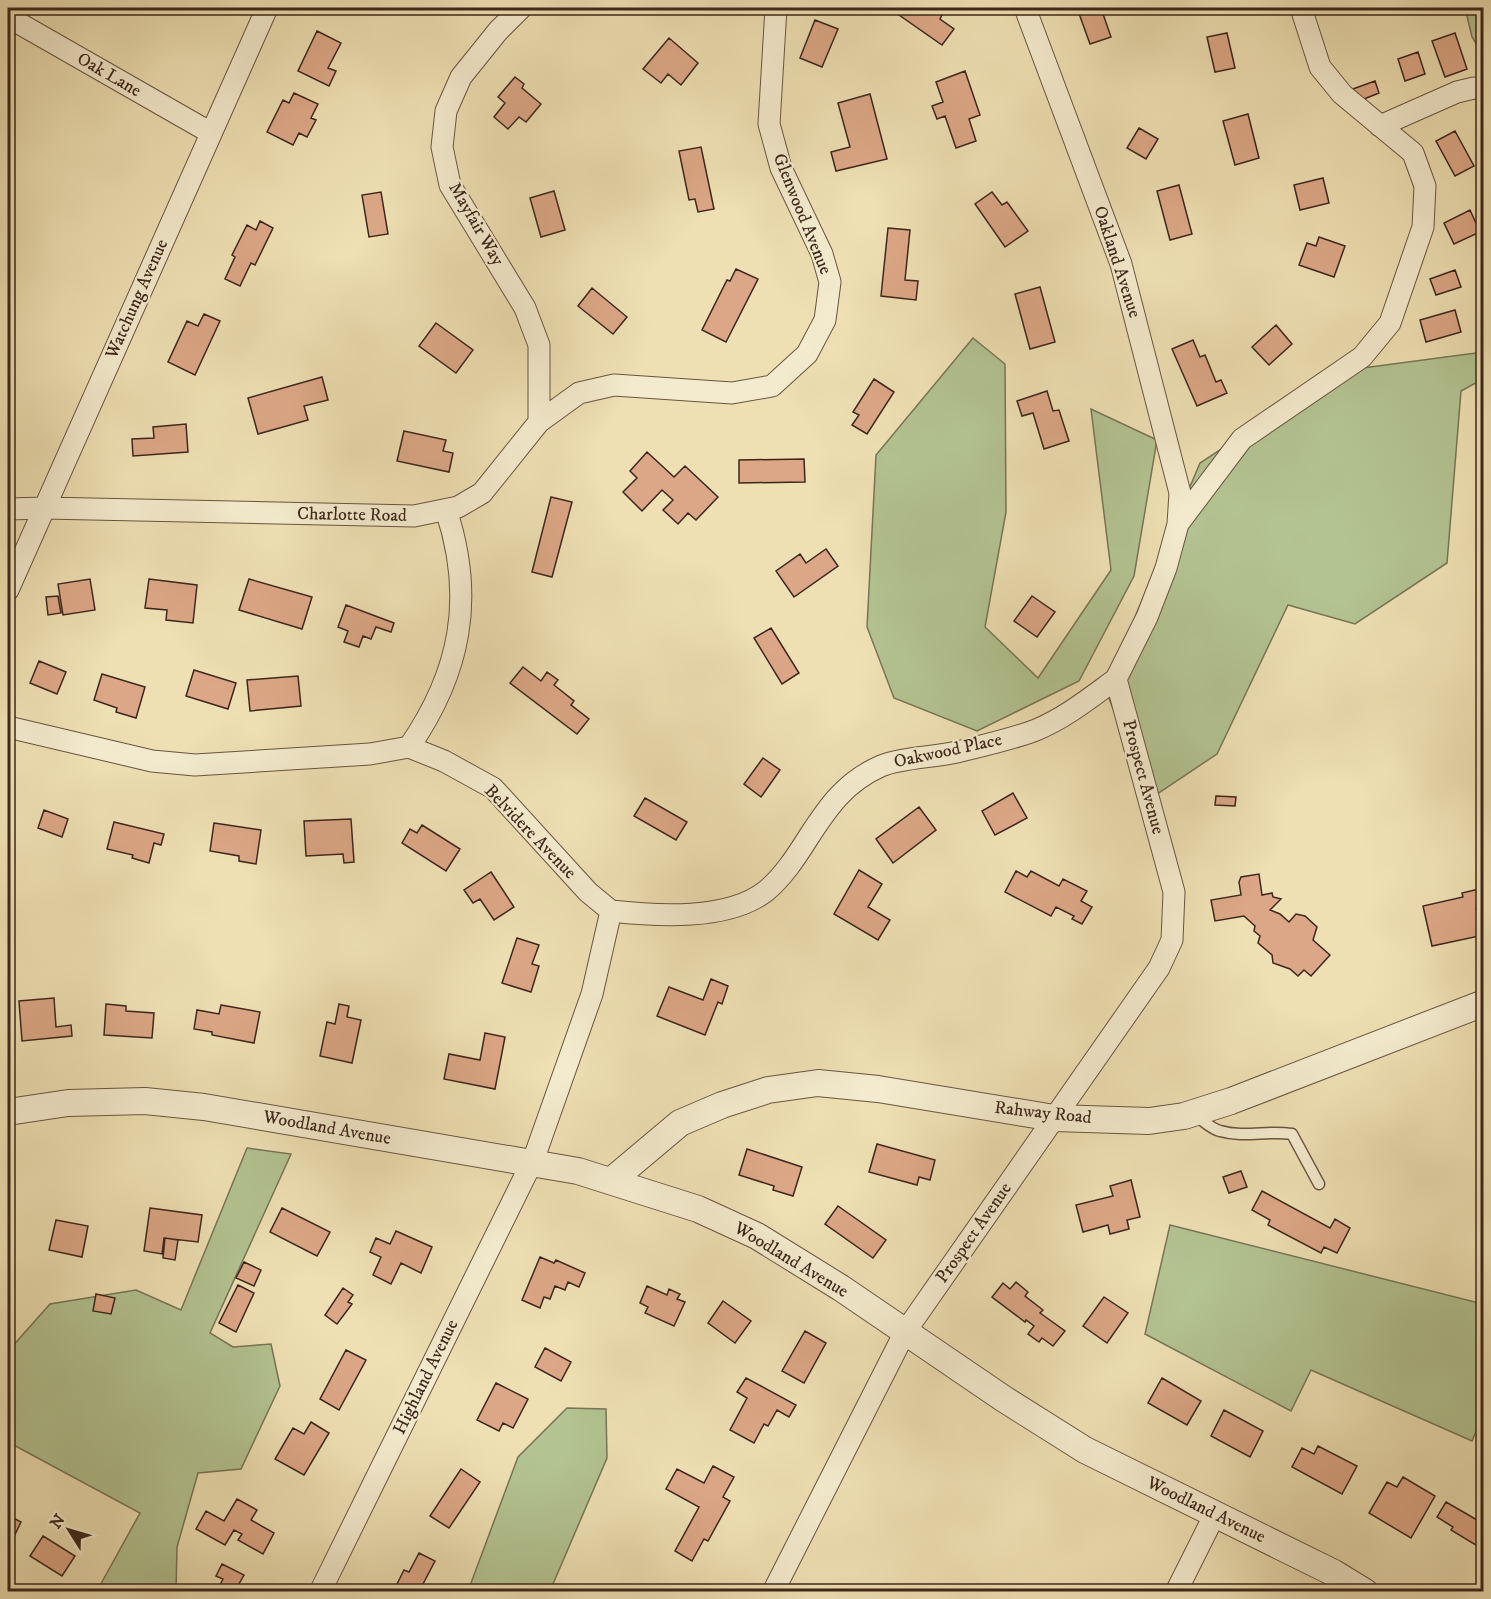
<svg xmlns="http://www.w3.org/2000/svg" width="1491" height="1599" font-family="'IM FELL DW Pica',serif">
  <rect width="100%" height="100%" fill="#eee0b3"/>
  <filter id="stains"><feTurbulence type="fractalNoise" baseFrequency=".00333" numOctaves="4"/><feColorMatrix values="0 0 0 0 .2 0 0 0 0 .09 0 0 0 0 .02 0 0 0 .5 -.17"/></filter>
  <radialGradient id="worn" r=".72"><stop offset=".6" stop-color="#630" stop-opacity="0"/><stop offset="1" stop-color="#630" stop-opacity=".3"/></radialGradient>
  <path fill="#b3c391" stroke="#787556" stroke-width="1.5" d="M 1465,8 L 1483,8 L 1483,55 L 1472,37 Z
    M 973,338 L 1005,364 L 1006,512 L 985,627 L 1038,678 L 1111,570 L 1091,409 L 1157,440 L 1134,576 L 1079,681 L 977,731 L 894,698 L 867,627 L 876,455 Z
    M 1483,352 L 1483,379 L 1461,391 L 1447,563 L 1355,624 L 1288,605 L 1217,754 L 1148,800 L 1105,688 L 1200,463 L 1340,371 Z
    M 247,1148 L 291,1154 L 210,1333 L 233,1347 L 271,1344 L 280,1386 L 241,1469 L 198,1473 L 177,1547 L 176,1591 L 97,1591 L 140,1513 L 8,1442 L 8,1348 L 10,1349 L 50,1304 L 136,1290 L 181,1310 Z
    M 1170,1225 L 1483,1304 L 1483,1415 L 1472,1441 L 1311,1370 L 1291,1411 L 1145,1334 Z
    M 567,1408 L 606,1409 L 607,1458 L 550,1591 L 468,1591 L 518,1457 Z"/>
  <path fill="#dca786" stroke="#3d271b" stroke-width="1.5" d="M 889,8 L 932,8 L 942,15 L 940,19 L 954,29 L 942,45 Z
    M 1077,8 L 1101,8 L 1111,37 L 1090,44 Z
    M 815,20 L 838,29 L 822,67 L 800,58 Z
    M 317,31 L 341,43 L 328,68 L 336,71 L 329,86 L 298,71 Z
    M 1227,33 L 1235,68 L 1215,72 L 1207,37 Z
    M 1455,33 L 1467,69 L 1445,77 L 1432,41 Z
    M 669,38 L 698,63 L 681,85 L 668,74 L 661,83 L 643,69 Z
    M 1418,52 L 1425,74 L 1405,81 L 1398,59 Z
    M 965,71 L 980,115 L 969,119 L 976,141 L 956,148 L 945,116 L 937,119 L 932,106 L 943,102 L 936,82 Z
    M 515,77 L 524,84 L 522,88 L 541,104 L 526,122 L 519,117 L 508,129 L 494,117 L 505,103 L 498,97 Z
    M 1375,81 L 1379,93 L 1354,103 L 1350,90 Z
    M 294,93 L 318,104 L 311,118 L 316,120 L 307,137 L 299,133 L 293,145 L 267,132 L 283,100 L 289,103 Z
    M 870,94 L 887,159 L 836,171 L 831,152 L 850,147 L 838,103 Z
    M 1248,114 L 1259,158 L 1235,165 L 1223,121 Z
    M 1139,128 L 1158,139 L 1146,159 L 1127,148 Z
    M 1455,131 L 1474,166 L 1455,176 L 1436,141 Z
    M 701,147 L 714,209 L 698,212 L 695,199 L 689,200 L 679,151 Z
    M 1323,178 L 1329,203 L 1300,210 L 1294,185 Z
    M 1179,185 L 1192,234 L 1170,240 L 1157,191 Z
    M 554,191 L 565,230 L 541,237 L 530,198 Z
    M 381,192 L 388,234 L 369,237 L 362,195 Z
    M 992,192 L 1002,205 L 1007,202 L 1028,231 L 1005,247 L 975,204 Z
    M 1470,210 L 1480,232 L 1454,244 L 1444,223 Z
    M 260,221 L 273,228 L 255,265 L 251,263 L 240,286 L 225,279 L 235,257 L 232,255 L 247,225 L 256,230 Z
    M 888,228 L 910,230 L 905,280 L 918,281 L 916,300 L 881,296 Z
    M 1319,237 L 1345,246 L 1334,277 L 1299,265 L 1307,243 L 1316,246 Z
    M 736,269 L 758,279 L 726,342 L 702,330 L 727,280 L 730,281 Z
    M 1455,270 L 1461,287 L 1436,295 L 1430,279 Z
    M 1040,287 L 1055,342 L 1030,349 L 1015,294 Z
    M 592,288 L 627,317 L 613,334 L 578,306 Z
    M 1455,310 L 1461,332 L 1426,342 L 1420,320 Z
    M 204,314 L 220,321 L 195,375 L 168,362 L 187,321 L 198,326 Z
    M 436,323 L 473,350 L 456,373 L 419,346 Z
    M 1276,325 L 1292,344 L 1269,365 L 1252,347 Z
    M 1193,340 L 1200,357 L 1205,355 L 1216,382 L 1221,380 L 1227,393 L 1197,406 L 1172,349 Z
    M 322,377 L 328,400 L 304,406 L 308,420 L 258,434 L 248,398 Z
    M 874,379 L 894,392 L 867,434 L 852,425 L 859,415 L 853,412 Z
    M 1047,391 L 1053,411 L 1059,410 L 1069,441 L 1044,449 L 1033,413 L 1022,416 L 1017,401 Z
    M 186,424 L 188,452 L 133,456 L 132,439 L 154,438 L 153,427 Z
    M 404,431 L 446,440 L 443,451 L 453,453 L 449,472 L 397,461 Z
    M 647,452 L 674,477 L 685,466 L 718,497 L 696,520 L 688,513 L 678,524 L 663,510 L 673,500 L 662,490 L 642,511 L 623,492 L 637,478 L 630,471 Z
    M 804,459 L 805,482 L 739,483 L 739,460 Z
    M 551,497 L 572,502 L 552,577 L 532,572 Z
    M 826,549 L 838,566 L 794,597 L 776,571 L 800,554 L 806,563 Z
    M 90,579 L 95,610 L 63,615 L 58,584 Z
    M 149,579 L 197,585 L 193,623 L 166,620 L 167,610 L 145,608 Z
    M 249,579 L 312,597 L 302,629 L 239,610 Z
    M 58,596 L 61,613 L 48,615 L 46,597 Z
    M 1032,596 L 1055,612 L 1037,637 L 1014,621 Z
    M 346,605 L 394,623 L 391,632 L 376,627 L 371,639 L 363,636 L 359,647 L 344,642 L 348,631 L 338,627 Z
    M 771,628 L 799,673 L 782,684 L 754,638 Z
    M 39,661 L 66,672 L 57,694 L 30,683 Z
    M 523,667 L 541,681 L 547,672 L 558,680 L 554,685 L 574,701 L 571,705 L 589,719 L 577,734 L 510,683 Z
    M 194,670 L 236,683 L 228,709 L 186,696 Z
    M 102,674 L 145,687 L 136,718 L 116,712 L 117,708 L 94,700 Z
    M 298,676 L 301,706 L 250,711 L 247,680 Z
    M 763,758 L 780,770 L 761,797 L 744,784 Z
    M 1013,793 L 1027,818 L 995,835 L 982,811 Z
    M 1216,796 L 1236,797 L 1235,806 L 1215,805 Z
    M 645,798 L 687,822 L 676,840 L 634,816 Z
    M 919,807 L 936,830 L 893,863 L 876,839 Z
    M 44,810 L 68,819 L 62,837 L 38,828 Z
    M 351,819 L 354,862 L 344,863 L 343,854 L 306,856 L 304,821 Z
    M 114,822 L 164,834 L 161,845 L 154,843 L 149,863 L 132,858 L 133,855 L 107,849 Z
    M 214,823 L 261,830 L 256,864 L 239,861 L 239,856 L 210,851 Z
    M 422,825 L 460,849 L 446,871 L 402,843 L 410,829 L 417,833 Z
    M 859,870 L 882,884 L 868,907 L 890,920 L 878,940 L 834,914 Z
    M 1016,871 L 1027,877 L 1031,871 L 1059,886 L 1063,879 L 1087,891 L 1081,901 L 1092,907 L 1082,924 L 1072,919 L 1074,916 L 1056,907 L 1051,916 L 1005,892 Z
    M 491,872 L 514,907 L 494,920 L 480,899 L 473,903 L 464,890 Z
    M 1259,874 L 1262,895 L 1272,893 L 1273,897 L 1281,899 L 1270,910 L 1280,914 L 1289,922 L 1296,914 L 1305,916 L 1317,927 L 1313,940 L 1330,955 L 1311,976 L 1304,970 L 1298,976 L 1290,969 L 1273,963 L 1272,955 L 1258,943 L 1260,936 L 1254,931 L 1255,926 L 1244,916 L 1215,921 L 1211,900 L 1241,895 L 1239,882 L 1241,877 Z
    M 1479,889 L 1482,906 L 1476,908 L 1480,924 L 1484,924 L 1484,935 L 1432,946 L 1423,906 L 1463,897 L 1462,893 Z
    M 517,938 L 539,945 L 532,964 L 539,966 L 531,992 L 502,983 Z
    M 711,979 L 728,986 L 722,1004 L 718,1002 L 705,1035 L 657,1016 L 669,987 L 703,1000 Z
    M 54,998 L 56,1027 L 71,1025 L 72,1036 L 22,1041 L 19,1001 Z
    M 106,1004 L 126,1006 L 126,1011 L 154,1013 L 152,1038 L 104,1035 Z
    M 339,1004 L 349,1006 L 347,1017 L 361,1020 L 352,1063 L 320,1056 L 327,1022 L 335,1024 Z
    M 221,1005 L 260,1012 L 254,1043 L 212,1035 L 212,1032 L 194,1029 L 197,1010 L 219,1014 Z
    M 485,1033 L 505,1037 L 495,1089 L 444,1079 L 449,1054 L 480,1060 Z
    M 877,1144 L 935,1160 L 930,1180 L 919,1177 L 917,1185 L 869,1172 Z
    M 747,1149 L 802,1167 L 793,1196 L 773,1190 L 774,1186 L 739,1175 Z
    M 1241,1171 L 1247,1187 L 1229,1193 L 1223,1177 Z
    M 1131,1180 L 1140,1217 L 1127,1220 L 1129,1229 L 1110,1234 L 1108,1225 L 1083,1232 L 1076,1205 L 1113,1196 L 1110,1186 Z
    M 1262,1191 L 1330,1228 L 1335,1219 L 1350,1228 L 1337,1253 L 1324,1247 L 1321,1253 L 1268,1225 L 1270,1220 L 1252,1210 Z
    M 838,1206 L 886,1240 L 873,1258 L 825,1224 Z
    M 150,1208 L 202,1215 L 198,1242 L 164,1238 L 162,1254 L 144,1251 Z
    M 282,1208 L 330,1232 L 317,1256 L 270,1232 Z
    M 56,1220 L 88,1226 L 82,1257 L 49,1250 Z
    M 396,1231 L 432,1247 L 421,1273 L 401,1263 L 391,1284 L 373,1275 L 381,1257 L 370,1252 L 376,1238 L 390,1244 Z
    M 165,1238 L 178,1240 L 175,1260 L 163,1258 Z
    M 540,1257 L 554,1263 L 556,1260 L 585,1273 L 579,1287 L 568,1282 L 565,1290 L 555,1286 L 550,1299 L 544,1297 L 540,1308 L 522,1300 Z
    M 244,1262 L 261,1270 L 254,1286 L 236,1278 Z
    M 1016,1282 L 1028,1292 L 1025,1296 L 1043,1310 L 1040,1313 L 1065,1331 L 1053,1346 L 1042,1338 L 1039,1342 L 1028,1334 L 1034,1326 L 1026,1320 L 1025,1322 L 992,1297 L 1003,1283 L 1010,1289 Z
    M 238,1285 L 254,1293 L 236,1332 L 219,1323 Z
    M 647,1286 L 667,1295 L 669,1289 L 680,1294 L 677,1299 L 685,1302 L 674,1326 L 645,1313 L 648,1307 L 640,1303 Z
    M 343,1288 L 353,1295 L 348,1302 L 352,1304 L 337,1324 L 325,1315 Z
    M 96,1294 L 115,1298 L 111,1314 L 93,1311 Z
    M 1104,1297 L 1128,1313 L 1107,1343 L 1083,1326 Z
    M 723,1301 L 751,1321 L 735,1343 L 708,1323 Z
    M 805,1331 L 826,1343 L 804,1383 L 782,1371 Z
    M 545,1348 L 571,1362 L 561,1381 L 535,1367 Z
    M 346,1350 L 366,1360 L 339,1410 L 320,1399 Z
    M 746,1378 L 796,1405 L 789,1417 L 777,1410 L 768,1426 L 764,1424 L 754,1443 L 730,1430 L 747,1398 L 737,1392 Z
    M 1162,1378 L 1201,1401 L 1187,1425 L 1148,1403 Z
    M 496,1383 L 528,1399 L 513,1428 L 503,1423 L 499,1431 L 477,1420 Z
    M 1224,1410 L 1263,1431 L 1250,1457 L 1211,1436 Z
    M 311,1422 L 329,1433 L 304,1475 L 275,1459 L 293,1428 L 304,1434 Z
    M 1318,1446 L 1357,1466 L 1342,1494 L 1292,1467 L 1302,1448 L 1314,1454 Z
    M 713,1466 L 734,1477 L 723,1497 L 730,1501 L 708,1541 L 704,1539 L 692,1561 L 675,1551 L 699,1507 L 666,1489 L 677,1469 L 704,1483 Z
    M 461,1469 L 480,1482 L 449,1528 L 430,1516 Z
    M 1403,1477 L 1435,1496 L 1411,1538 L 1369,1513 L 1387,1482 L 1397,1487 Z
    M 237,1499 L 257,1510 L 251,1520 L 274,1533 L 263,1554 L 238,1540 L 242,1534 L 234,1530 L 225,1545 L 196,1529 L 206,1511 L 224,1521 Z
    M 1446,1502 L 1484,1524 L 1484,1550 L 1451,1530 L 1453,1527 L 1437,1517 Z
    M 8,1515 L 21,1522 L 9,1547 L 8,1546 Z
    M 43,1536 L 75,1556 L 62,1576 L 30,1556 Z
    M 419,1553 L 435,1561 L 422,1586 L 426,1588 L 424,1592 L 393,1592 L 404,1570 L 409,1572 Z
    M 222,1564 L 244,1575 L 239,1584 L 252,1592 L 217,1590 L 223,1579 L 216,1576 Z"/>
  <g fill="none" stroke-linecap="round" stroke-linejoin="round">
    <defs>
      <path id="service" d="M 1196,1116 C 1203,1120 1211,1129 1220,1131 C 1244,1138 1268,1130 1292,1134 L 1319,1184"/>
      <path id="minor" d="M 521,8 L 498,31 L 461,77 L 446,111 L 442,147 L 450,185 L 525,308 L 539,345 L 539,422
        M 1025,8 L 1121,264 L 1180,493 L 1178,524
        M 8,17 L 211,133
        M 1380,126 L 1457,92 L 1474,88
        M 8,509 L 44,508 L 414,516 L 458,507 L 482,493 L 539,422 L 579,393 L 614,385 L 732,393 L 772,386 L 807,354 L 825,320 L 830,282 L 822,254 L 781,168 L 769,124 L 776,8
        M 8,590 L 267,8
        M 8,727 L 152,761 L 195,765 L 370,754 L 409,747 L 444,761 L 493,788 L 588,892 L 611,911
        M 409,747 C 461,672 475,597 446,510
        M 611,911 C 656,916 728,921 766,891 C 783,877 796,857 808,838 C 828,807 845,782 881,766 C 899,758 935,757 957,752 C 981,746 1013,739 1036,730 C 1065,718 1090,698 1116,679
        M 320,1592 L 534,1158 L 592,994 L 611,911
        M 773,1592 L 905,1332 L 1159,968 L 1172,940 L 1174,892 L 1116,679 L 1147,617 L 1166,568 L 1178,524 L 1242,439 L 1362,357 L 1390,323 L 1423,227 L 1425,186 L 1413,153 L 1342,94 L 1320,67 L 1301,8
        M 1176,1592 L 1215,1514"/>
      <path id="tertiary" d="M 8,1112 L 68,1103 L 145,1101 L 204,1107 L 578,1171 L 698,1209 L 757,1236 L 841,1288 L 1004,1399 L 1085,1450 L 1334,1573 L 1365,1592
        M 611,1181 L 680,1123 L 722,1105 L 768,1090 L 818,1083 L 878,1089 L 1054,1118 L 1149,1121 L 1184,1116 L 1231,1101 L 1484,1003"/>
    </defs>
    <use href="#service" stroke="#695541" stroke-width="13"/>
    <use href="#minor" stroke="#695541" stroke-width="23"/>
    <use href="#tertiary" stroke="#695541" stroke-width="28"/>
    <use href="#service" stroke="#f4ebce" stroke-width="10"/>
    <use href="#minor" stroke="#f4ebce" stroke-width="21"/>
    <use href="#tertiary" stroke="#f4ebce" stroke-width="26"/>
  </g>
  <g text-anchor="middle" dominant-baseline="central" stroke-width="4.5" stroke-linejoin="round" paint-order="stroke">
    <g font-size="18" fill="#3d271b" stroke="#f4ebce">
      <text transform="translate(109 75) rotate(30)">Oak Lane</text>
      <text transform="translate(802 214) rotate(68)">Glenwood Avenue</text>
      <text transform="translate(476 224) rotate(60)">Mayfair Way</text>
      <text transform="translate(1117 262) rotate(72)">Oakland Avenue</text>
      <text transform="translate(137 299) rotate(-66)">Watchung Avenue</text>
      <text transform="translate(352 515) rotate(1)">Charlotte Road</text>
      <text transform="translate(948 751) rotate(-12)">Oakwood Place</text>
      <text transform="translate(1143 777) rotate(75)">Prospect Avenue</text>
      <text transform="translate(530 832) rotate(46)">Belvidere Avenue</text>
      <text transform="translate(1043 1113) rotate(6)">Rahway Road</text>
      <text transform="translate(327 1128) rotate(10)">Woodland Avenue</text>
      <text transform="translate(974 1233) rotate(-55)">Prospect Avenue</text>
      <text transform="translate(791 1260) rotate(31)">Woodland Avenue</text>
      <text transform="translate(426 1377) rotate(-64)">Highland Avenue</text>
      <text transform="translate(1206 1510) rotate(26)">Woodland Avenue</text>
    </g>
  </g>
  <rect width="1491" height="1599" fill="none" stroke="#eee0b3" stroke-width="30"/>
  <rect x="9" y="9" width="1473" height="1581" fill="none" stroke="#3d271b" stroke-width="3"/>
  <rect x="15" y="15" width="1461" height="1569" fill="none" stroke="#3d271b" stroke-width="1.5"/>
  <g transform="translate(69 1530) rotate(307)" stroke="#f4ebce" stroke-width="4.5" paint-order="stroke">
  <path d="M0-4.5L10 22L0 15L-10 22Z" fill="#3d271b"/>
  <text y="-9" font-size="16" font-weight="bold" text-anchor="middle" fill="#3d271b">N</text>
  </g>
  <rect width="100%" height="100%" filter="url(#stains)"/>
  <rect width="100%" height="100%" fill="url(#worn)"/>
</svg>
